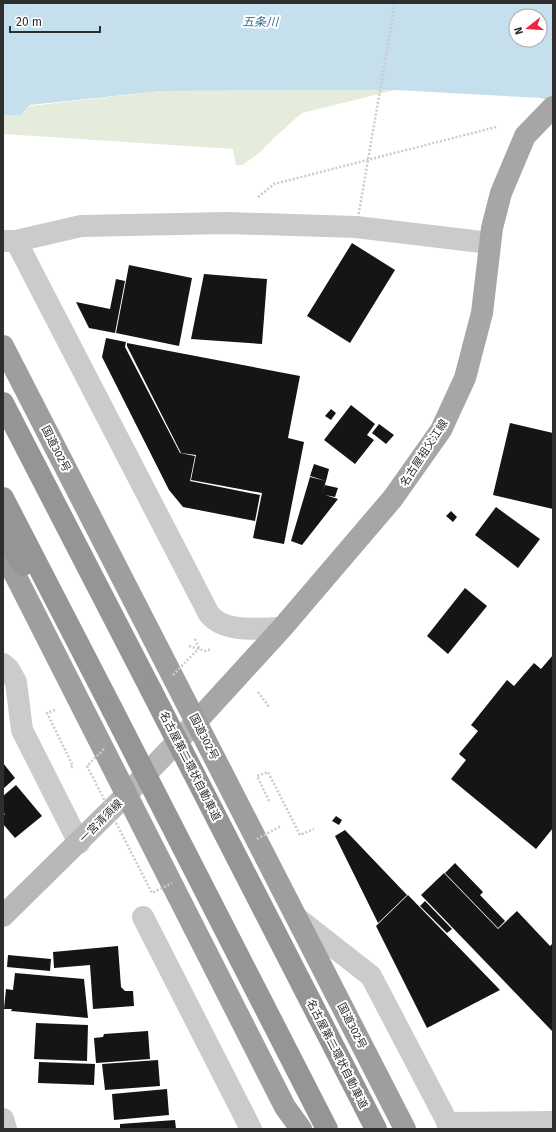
<svg xmlns="http://www.w3.org/2000/svg" width="556" height="1132" font-family="'Fira Sans','Noto Sans JP',sans-serif">
  <rect width="100%" height="100%" fill="#fff"/>
  <path fill="#e5ecdb" d="M 395,90 L 302,113 L 276,136 L 260,152 L 243,165 L 236,165 L 233,149 L 3,134 L 3,115 L 21,115 L 30,106 L 162,91 Z"/>
  <path fill="#c6dfed" fill-rule="evenodd" d="M 3,3 L 553,3 L 553,101 L 541,98 L 395,90 L 162,91 L 30,105 L 21,115 L 3,115 ZM 516,16 L 540,16 L 540,40 L 516,40 Z"/>
  <path fill="#151515" d="M 352,243 L 395,270 L 350,343 L 307,316 Z
    M 129,265 L 192,278 L 179,346 L 116,333 Z
    M 204,274 L 267,279 L 262,344 L 191,339 Z
    M 116,279 L 125,281 L 115,333 L 89,328 L 76,302 L 110,309 Z
    M 106,338 L 126,342 L 125,347 L 180,453 L 195,456 L 190,481 L 260,495 L 255,521 L 183,507 L 169,490 L 102,357 Z
    M 127,343 L 300,376 L 288,438 L 304,442 L 284,544 L 253,538 L 262,493 L 191,480 L 196,455 L 181,453 L 127,346 Z
    M 351,405 L 375,424 L 367,435 L 374,440 L 355,464 L 324,440 Z
    M 331,409 L 336,413 L 331,420 L 325,416 Z
    M 510,423 L 553,433 L 553,509 L 493,495 Z
    M 379,424 L 394,435 L 386,444 L 372,433 Z
    M 314,464 L 329,469 L 326,481 L 310,476 Z
    M 310,477 L 326,481 L 322,494 L 325,485 L 338,488 L 335,497 L 325,495 L 338,499 L 302,545 L 291,541 Z
    M 496,507 L 540,539 L 518,568 L 475,535 Z
    M 451,511 L 457,517 L 453,522 L 446,516 Z
    M 465,588 L 487,606 L 448,654 L 427,636 Z
    M 553,655 L 553,828 L 536,849 L 451,779 L 466,760 L 459,754 L 478,731 L 471,725 L 507,680 L 514,686 L 534,663 L 541,669 Z
    M 3,763 L 15,778 L 3,789 Z
    M 16,785 L 42,816 L 15,838 L 3,824 L 3,816 L 5,814 L 3,813 L 3,796 Z
    M 336,816 L 342,820 L 339,825 L 332,821 Z
    M 345,830 L 407,895 L 378,923 L 335,836 Z
    M 455,863 L 483,892 L 480,895 L 505,921 L 498,928 L 445,873 Z
    M 444,873 L 498,929 L 517,911 L 550,946 L 553,943 L 553,1032 L 421,895 Z
    M 408,895 L 500,990 L 427,1028 L 376,926 Z
    M 425,901 L 452,929 L 447,933 L 420,906 Z
    M 118,946 L 121,987 L 125,991 L 133,991 L 134,1006 L 93,1009 L 90,965 L 54,968 L 53,952 Z
    M 8,955 L 51,959 L 50,971 L 7,967 Z
    M 15,973 L 84,979 L 88,1018 L 11,1011 L 12,1009 L 4,1009 L 6,989 L 13,990 Z
    M 36,1023 L 88,1025 L 87,1061 L 34,1059 Z
    M 148,1031 L 150,1059 L 96,1063 L 94,1038 L 103,1037 L 104,1034 Z
    M 158,1060 L 160,1086 L 105,1090 L 102,1064 Z
    M 39,1062 L 95,1064 L 94,1085 L 38,1083 Z
    M 167,1089 L 169,1115 L 114,1120 L 112,1094 Z
    M 175,1120 L 176,1129 L 120,1129 L 120,1124 Z"/>
  <g fill="none" stroke-linecap="round" stroke-linejoin="round">
    <path stroke="#cbcbcb" stroke-width="2.5" stroke-dasharray="2 2" stroke-linecap="butt" d="M 258,197 L 274,184 L 496,127
      M 195,639 L 199,648
      M 189,646 L 205,651 L 212,649
      M 258,692 L 270,708
      M 55,710 L 47,713 L 73,766 L 70,768
      M 269,801 L 257,776 L 268,772 L 300,835 L 314,829"/>
    <path stroke="#cbcbcb" stroke-width="22" d="M 3,241 L 16,241 L 81,226 L 227,223 L 356,227 L 490,243
      M 16,241 L 209,614 C 225,634 260,628 282,628
      M 3,664 L 8,668 L 16,682 L 22,730 L 79,843
      M 143,917 L 251,1129
      M 297,918 L 371,976 L 451,1129
      M 3,1119 L 6,1129"/>
    <path stroke="#cbcbcb" stroke-width="22" d="M 447,1123 L 553,1122"/>
    <path stroke="#b8b8b8" stroke-width="22" d="M 3,916 L 127,794 L 196,722"/>
    <path stroke="#a6a6a6" stroke-width="22" d="M 196,722 L 282,628 L 393,498 L 441,430 L 465,378 L 482,313 L 492,228 L 501,193 L 525,136 L 553,107"/>
    <path stroke="#9e9e9e" stroke-width="22" d="M 3,346 L 405,1129
      M 3,551 L 285,1107 L 301,1129"/>
    <path stroke="#959595" stroke-width="22" d="M 3,403 L 151,690
      M 3,498 L 112,709
      M 3,533 L 23,565"/>
    <path stroke="#cbcbcb" stroke-width="2.5" stroke-dasharray="2 2" stroke-linecap="butt" d="M 358,218 L 395,3
      M 173,675 L 199,648
      M 104,749 L 87,766 L 152,893 L 172,883
      M 257,839 L 281,826"/>
    <path stroke="#959595" stroke-width="22" d="M 151,690 L 376,1129
      M 112,709 L 327,1129"/>
  </g>
  <g text-anchor="middle" dominant-baseline="central" stroke-width="4" stroke-linejoin="round" paint-order="stroke">
    <g font-size="11" fill="#2e2e2e" stroke="#fff">
      <text transform="translate(56 449) rotate(63)">国道302号</text>
      <text transform="translate(424 453) rotate(-57)">名古屋祖父江線</text>
      <text transform="translate(204 737) rotate(63)">国道302号</text>
      <text transform="translate(190 766) rotate(63)">名古屋第二環状自動車道</text>
      <text transform="translate(101 821) rotate(-45)">一宮清須線</text>
      <text transform="translate(352 1026) rotate(63)">国道302号</text>
      <text transform="translate(337 1054) rotate(63)">名古屋第二環状自動車道</text>
    </g>
    <g font-size="12" font-style="italic" fill="#387494" stroke="#fff">
      <text transform="translate(260 22) rotate(1)">五条川</text>
    </g>
  </g>
  <rect width="556" height="1132" fill="none" stroke="#2e2e2e" stroke-width="8"/>
  <g transform="translate(528 28) rotate(253)"><circle r="19" fill="#ffffff" stroke="#ababab"/>
  <path d="M0-3L7 15L0 10L-7 15Z" fill="#ef263d"/>
  <text y="-6" font-size="11" font-weight="bold" text-anchor="middle" fill="#2e2e2e">N</text>
  </g>
  <path d="M10 26v6h90v-6" fill="none" stroke="#2e2e2e" stroke-width="2"/>
  <text x="16" y="26" font-size="12" fill="#2e2e2e" stroke="#ffffff" stroke-width="3" paint-order="stroke">20 m</text>
</svg>
